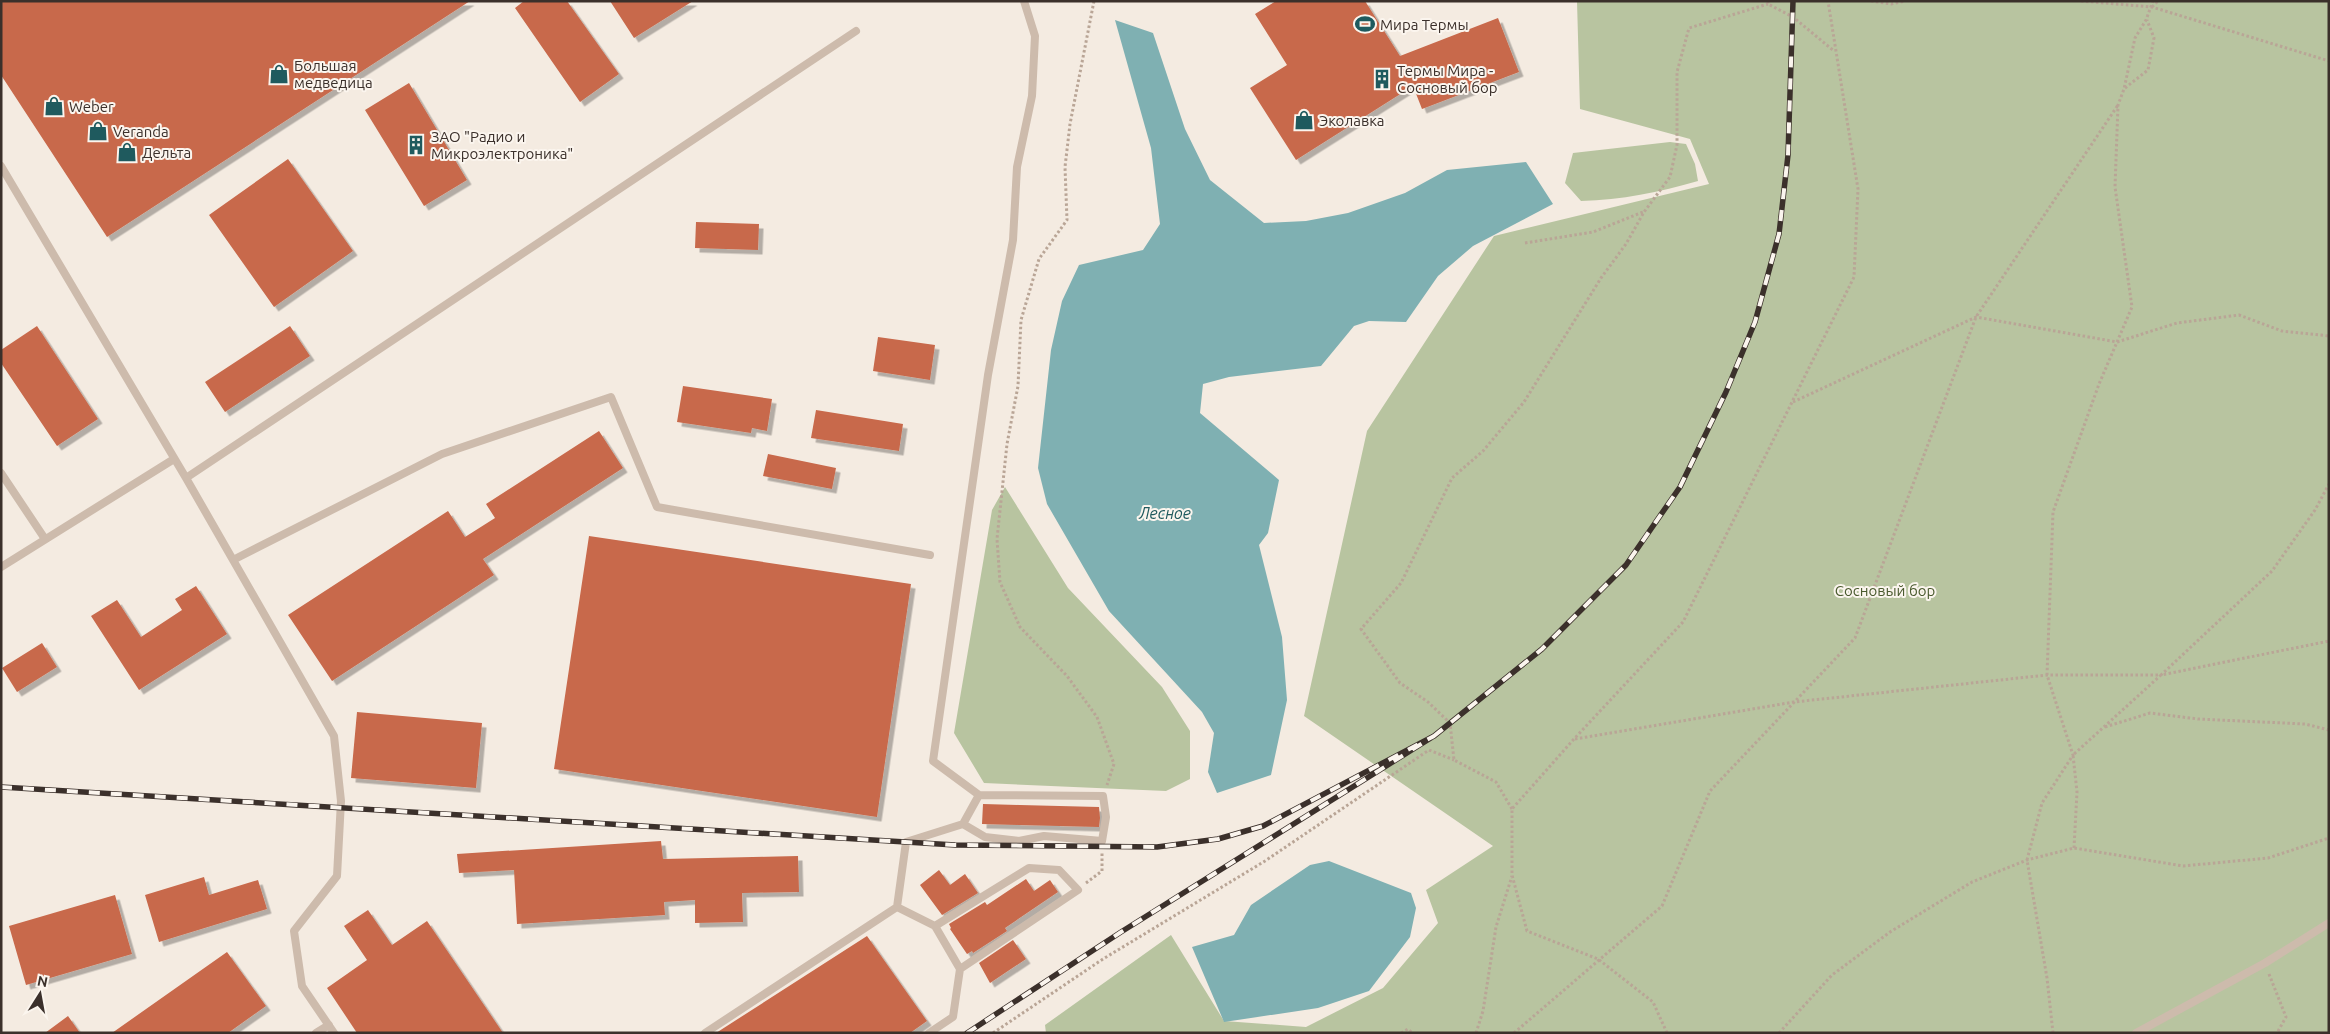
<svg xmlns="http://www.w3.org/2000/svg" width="2330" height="1034" font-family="Ubuntu,sans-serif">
  <defs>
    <filter id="shadow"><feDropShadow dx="4.5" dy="4.5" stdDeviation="0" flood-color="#0004"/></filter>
  </defs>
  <rect width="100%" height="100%" fill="#f4ebe1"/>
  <path fill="#b8c4a0" d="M 1577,1 L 2329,1 L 2329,1033 L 1046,1033 L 1045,1025 L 1171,935 L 1224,1021 L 1306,1027 L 1383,988 L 1438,923 L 1426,890 L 1493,846 L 1304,716 L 1367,431 L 1494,236 L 1709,184 L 1690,139 L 1580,109 Z
    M 1670,142 L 1686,144 L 1695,164 L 1698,181 C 1659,192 1622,200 1581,201 L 1565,183 L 1573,153 Z
    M 1005,487 L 1068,588 L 1162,687 L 1190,731 L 1190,779 L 1166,791 L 984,783 L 954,733 L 992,510 Z"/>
  <path fill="#7fb0b2" d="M 1115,20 L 1153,33 L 1185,129 L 1210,180 L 1264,223 L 1306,221 L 1348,213 L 1405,193 L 1447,170 L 1526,162 L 1553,204 L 1473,246 L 1438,276 L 1406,322 L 1369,321 L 1354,326 L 1321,366 L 1229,377 L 1203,384 L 1200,413 L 1279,480 L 1268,533 L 1259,545 L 1282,637 L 1287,700 L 1271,775 L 1217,793 L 1208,772 L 1214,733 L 1202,712 L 1109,611 L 1047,504 L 1038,468 L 1051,350 L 1062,301 L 1079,265 L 1143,250 L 1160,224 L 1151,148 Z
    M 1329,861 L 1411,893 L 1416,908 L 1410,937 L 1369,991 L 1318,1008 L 1224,1022 L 1192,947 L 1234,935 L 1251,905 L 1310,865 Z"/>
  <path fill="#c8694b" filter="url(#shadow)" d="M 1,1 L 470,1 L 107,237 L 1,75 Z
    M 524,1 L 567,1 L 619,74 L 580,102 L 515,8 Z
    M 610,1 L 693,1 L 634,38 Z
    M 1276,1 L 1365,1 L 1400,56 L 1498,18 L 1519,72 L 1422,109 L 1413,86 L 1296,160 L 1250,88 L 1287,65 L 1255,14 Z
    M 409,83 L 467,180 L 424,206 L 365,110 Z
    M 288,159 L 353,251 L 274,307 L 209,215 Z
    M 696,222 L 759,224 L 758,250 L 695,248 Z
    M 37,326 L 98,419 L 57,446 L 1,363 L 1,350 Z
    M 290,326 L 310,356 L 225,412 L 205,382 Z
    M 878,337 L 935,345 L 930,380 L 873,371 Z
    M 683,386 L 772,399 L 767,431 L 752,428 L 751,433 L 677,422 Z
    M 816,410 L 903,424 L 899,451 L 811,438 Z
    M 599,431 L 623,468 L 483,559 L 494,575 L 332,681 L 288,615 L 448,511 L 465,537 L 495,518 L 486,504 Z
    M 768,454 L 836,468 L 832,489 L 763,476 Z
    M 589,536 L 911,584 L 877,817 L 554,769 Z
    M 196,586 L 227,634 L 139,690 L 91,616 L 117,600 L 141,637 L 182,610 L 175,599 Z
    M 42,643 L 57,667 L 17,692 L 2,668 Z
    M 357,712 L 482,723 L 476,788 L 351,778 Z
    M 983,804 L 1099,807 L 1100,818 L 1099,827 L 982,824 Z
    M 661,841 L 663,859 L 798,856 L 799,892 L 742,893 L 743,922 L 695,923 L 695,900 L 664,902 L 665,915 L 517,924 L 514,870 L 459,873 L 457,854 Z
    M 939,870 L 950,885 L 965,874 L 978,893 L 942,915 L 920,885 Z
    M 204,877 L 209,895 L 258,880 L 267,909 L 159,942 L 145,895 Z
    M 1026,879 L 1034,891 L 1050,880 L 1058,892 L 1005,928 L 1007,931 L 973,953 L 972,951 L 967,954 L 950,929 L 951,928 L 949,924 L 985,902 L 987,905 Z
    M 115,895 L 132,954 L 26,985 L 9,926 Z
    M 368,910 L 392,945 L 427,921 L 503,1033 L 357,1033 L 327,988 L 367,960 L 344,926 Z
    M 867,936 L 927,1021 L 910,1033 L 716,1033 Z
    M 1013,940 L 1026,959 L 990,983 L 979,963 Z
    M 227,952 L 266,1006 L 228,1033 L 112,1033 Z
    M 68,1016 L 80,1033 L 45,1033 Z"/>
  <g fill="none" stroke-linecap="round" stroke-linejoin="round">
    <path stroke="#b9a596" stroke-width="3" stroke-dasharray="2.5 2.5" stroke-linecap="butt" d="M 1094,1 L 1070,124 L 1065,167 L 1067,220 L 1039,259 L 1021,320 L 1018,386 L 1007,444 L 997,539 L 1000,582 L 1020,627 L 1067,676 L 1097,717 L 1114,764 L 1107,785
      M 1768,1 L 1768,4 L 1793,17 L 1834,51
      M 1871,1 L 1891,4 L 1905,1
      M 2081,1 L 2152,7 L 2329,61
      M 2152,7 L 2158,1
      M 2125,88 L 2148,70 L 2154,38 L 2147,20
      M 1525,243 L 1593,232 L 1643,212
      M 1793,402 L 1976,317 L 2117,342 L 2177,323 L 2239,315 L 2282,331 L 2329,336
      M 2105,727 L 2150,713 L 2198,719 L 2305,724 L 2329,730
      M 1575,739 L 1794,702 L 2047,675 L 2161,675 L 2272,571 L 2315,510 L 2329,484
      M 1512,809 L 1496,782 L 1454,760 L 1450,723 L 1428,702 L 1400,683 L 1361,629 L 1401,583 L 1452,478 L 1483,451 L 1524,402 L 1601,278 L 1626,244 L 1644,212 L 1670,177 L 1677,145 L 1677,72 L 1689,28 L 1768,4
      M 2074,848 L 2077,792 L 2073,755 L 2161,675 L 2329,641
      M 1086,883 L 1102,871 L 1102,852
      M 2269,974 L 2286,1017 L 2277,1033
      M 993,1033 L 1103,959 L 1265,861 L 1429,750 L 1454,760
      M 1401,1033 L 1408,1029 L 1412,1033
      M 1476,1033 L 1483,1011 L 1496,927 L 1512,876
      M 1514,1033 L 1662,906 L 1710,791 L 1855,638 L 1976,317 L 2118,105
      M 1667,1033 L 1653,1002 L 1598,959 L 1527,931 L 1512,875 L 1512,809 L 1574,739 L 1683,622 L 1854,277 L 1858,189 L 1828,1
      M 1779,1033 L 1832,975 L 1890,932 L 1972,882 L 2027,860 L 2074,848 L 2183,866 L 2268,858 L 2329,838
      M 2053,1033 L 2047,978 L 2027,860 L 2042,803 L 2073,755 L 2047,675 L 2053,512 L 2099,384 L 2132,307 L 2115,187 L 2118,105 L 2124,89 L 2135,38 L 2146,20 L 2153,1"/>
    <path stroke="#cdbbac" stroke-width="8" d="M 1,166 L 186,478 L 334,736 L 341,801 L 337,876 L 294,931 L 302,986 L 334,1033
      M 1,473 L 45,539
      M 186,478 L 856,31
      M 233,560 L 442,454 L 611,397 L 657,507 L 930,555
      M 1,567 L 174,459
      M 963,824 L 985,837 L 1019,841 L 1044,836 L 1102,841 L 1106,817 L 1103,796 L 979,795
      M 897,907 L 935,926 L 960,969 L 953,1017 L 929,1033
      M 935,926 L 1029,868 L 1059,870 L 1078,890 L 960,969
      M 316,1033 L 329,1025
      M 705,1033 L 897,907 L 906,842 L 963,824 L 979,795 L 933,761 L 988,375 L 1013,240 L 1017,167 L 1032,96 L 1035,36 L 1024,1
      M 2136,1033 L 2265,963 L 2329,923"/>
    <defs>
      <path id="rail" d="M 1434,736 L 1542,649 L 1626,565 L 1680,487 L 1726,392 L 1755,322 L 1779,234 L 1788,155 L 1793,1
        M 1,787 L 955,845 L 1157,847 L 1218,839 L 1263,826 L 1434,736 L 1121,932 L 967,1033"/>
    </defs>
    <use href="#rail" stroke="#3b302b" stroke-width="5.5"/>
    <use href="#rail" stroke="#fbf5ee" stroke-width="4" stroke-dasharray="11" stroke-linecap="butt"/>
  </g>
  <defs>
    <symbol id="stadium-bare" viewBox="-9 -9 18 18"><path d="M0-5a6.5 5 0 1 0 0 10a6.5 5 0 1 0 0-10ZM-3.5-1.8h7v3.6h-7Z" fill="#1f5a5e" stroke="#fbf5ee" stroke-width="2.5" paint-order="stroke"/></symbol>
    <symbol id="shop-bare" viewBox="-9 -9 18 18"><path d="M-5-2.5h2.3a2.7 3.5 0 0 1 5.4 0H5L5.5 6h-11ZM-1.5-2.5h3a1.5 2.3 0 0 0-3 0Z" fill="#1f5a5e" stroke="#fbf5ee" stroke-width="2.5" paint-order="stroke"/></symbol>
    <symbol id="building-bare" viewBox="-9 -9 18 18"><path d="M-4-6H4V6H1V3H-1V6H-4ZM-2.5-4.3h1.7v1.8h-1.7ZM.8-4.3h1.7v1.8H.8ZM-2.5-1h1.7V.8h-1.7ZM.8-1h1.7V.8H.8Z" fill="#1f5a5e" stroke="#fbf5ee" stroke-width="2.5" paint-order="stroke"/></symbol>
  </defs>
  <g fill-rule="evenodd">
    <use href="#stadium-bare" x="1351" y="10" width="28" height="28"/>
    <use href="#shop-bare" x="265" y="60" width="28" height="28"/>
    <use href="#building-bare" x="1368" y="65" width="28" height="28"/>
    <use href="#shop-bare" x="40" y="92" width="28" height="28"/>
    <use href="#shop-bare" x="1290" y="106" width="28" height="28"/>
    <use href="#shop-bare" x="84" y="117" width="28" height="28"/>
    <use href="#building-bare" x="402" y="131" width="28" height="28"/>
    <use href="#shop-bare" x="113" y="138" width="28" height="28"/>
  </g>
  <g text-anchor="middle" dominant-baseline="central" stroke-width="4" stroke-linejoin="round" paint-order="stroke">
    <g font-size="15" fill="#3b302b" stroke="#fbf5ee" text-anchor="start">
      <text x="1380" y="24">Мира Термы</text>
      <text x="294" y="65">Большая<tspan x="294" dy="17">медведица</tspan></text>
      <text x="1397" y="70">Термы Мира -<tspan x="1397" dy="17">Сосновый бор</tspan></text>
      <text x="69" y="106">Weber</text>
      <text x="1319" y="120">Эколавка</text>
      <text x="113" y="131">Veranda</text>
      <text x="431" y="136">ЗАО "Радио и<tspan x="431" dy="17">Микроэлектроника"</tspan></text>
      <text x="142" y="152">Дельта</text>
    </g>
    <g font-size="15" fill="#4a5a2e" stroke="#fbf5ee">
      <text x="1885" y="590">Сосновый бор</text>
    </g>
    <g font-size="16" font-style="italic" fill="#1f5a5e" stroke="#fbf5ee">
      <text x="1165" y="513">Лесное</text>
    </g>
  </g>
  <rect width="2330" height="1034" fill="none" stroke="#3b302b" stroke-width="5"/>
  <g transform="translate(40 994) rotate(11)" stroke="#fbf5ee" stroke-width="4" paint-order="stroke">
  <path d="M0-4L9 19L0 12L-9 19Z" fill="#3b302b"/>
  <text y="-8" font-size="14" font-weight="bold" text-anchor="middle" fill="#3b302b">N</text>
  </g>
</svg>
